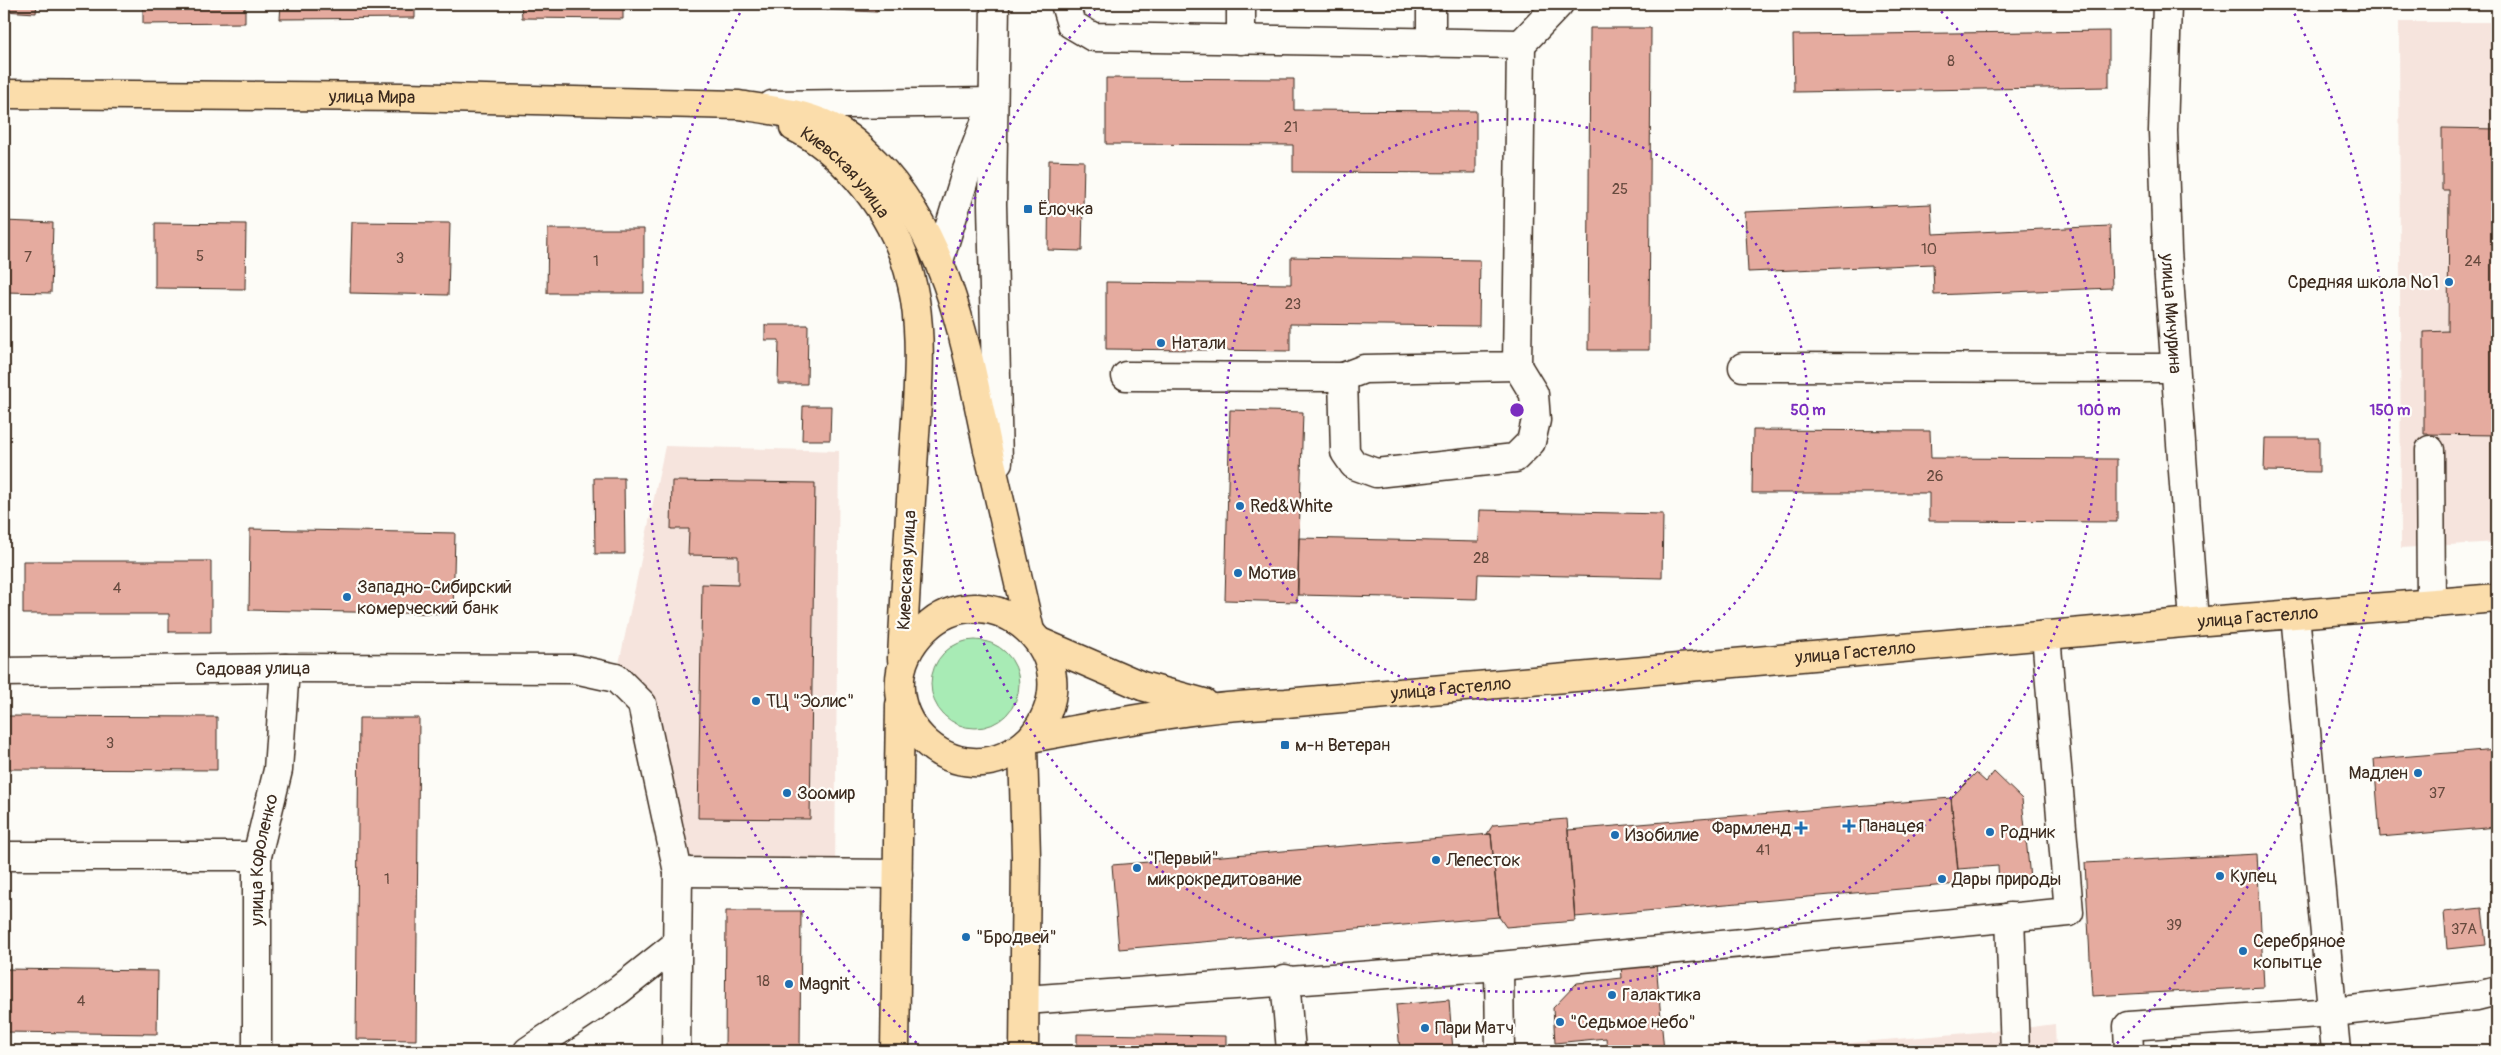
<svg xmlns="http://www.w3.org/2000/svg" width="2501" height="1055" font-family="Pangolin,sans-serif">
  <defs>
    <pattern id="park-tufts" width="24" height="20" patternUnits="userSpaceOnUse" patternTransform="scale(1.25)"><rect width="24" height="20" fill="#a8ebb5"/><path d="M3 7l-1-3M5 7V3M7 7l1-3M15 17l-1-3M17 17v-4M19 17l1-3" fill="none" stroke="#92ca9b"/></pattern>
  </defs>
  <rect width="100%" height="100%" fill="#fdfcf7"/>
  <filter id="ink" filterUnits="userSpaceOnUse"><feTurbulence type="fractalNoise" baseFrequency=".02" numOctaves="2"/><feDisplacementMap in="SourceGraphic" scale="10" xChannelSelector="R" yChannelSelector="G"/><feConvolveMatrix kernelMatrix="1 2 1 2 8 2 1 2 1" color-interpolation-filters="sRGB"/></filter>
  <g filter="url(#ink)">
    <path fill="#f6e4dd" d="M 2399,22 L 2497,22 L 2497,542 L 2401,548 Z
      M 665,446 L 839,451 L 835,873 L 678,872 L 642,704 L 616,678 Z
      M 2055,1024 L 2056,1051 L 1755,1051 L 2015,1029 Z"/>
    <path fill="#a8ebb5" stroke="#728a6a" d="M931 684a44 44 0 1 1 88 0a44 44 0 1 1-88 0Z"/>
    <path fill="url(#park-tufts)" stroke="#728a6a" d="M 2290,1047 L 2290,1051 L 2189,1051 L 2191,1050 Z"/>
    <path fill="#e5ab9f" stroke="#3b2a1e" d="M 4,4 L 37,4 L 36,13 L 4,11 Z
      M 143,4 L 245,4 L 245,23 L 143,24 Z
      M 281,4 L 415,4 L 415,18 L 280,19 Z
      M 521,4 L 623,4 L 623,19 L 522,18 Z
      M 811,4 L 878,4 L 877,12 L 811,9 Z
      M 1116,4 L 1183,4 L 1183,5 Z
      M 1590,28 L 1651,28 L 1649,350 L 1588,350 Z
      M 2109,31 L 2109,87 L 1794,92 L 1793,35 Z
      M 1106,78 L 1294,79 L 1294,110 L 1476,111 L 1476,173 L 1293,172 L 1293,145 L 1106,144 Z
      M 2442,128 L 2497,129 L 2497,435 L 2424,434 L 2424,332 L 2448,331 L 2449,190 L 2442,190 Z
      M 1049,160 L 1084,161 L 1082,251 L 1048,250 Z
      M 1931,204 L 1933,234 L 2110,226 L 2112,288 L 1934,295 L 1933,264 L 1748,272 L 1745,212 Z
      M 4,221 L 53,223 L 51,293 L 4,292 Z
      M 352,222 L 450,223 L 448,295 L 350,293 Z
      M 155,223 L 246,224 L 245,289 L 155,288 Z
      M 548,229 L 644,229 L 644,293 L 547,293 Z
      M 1291,257 L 1480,260 L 1479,326 L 1290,324 L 1290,351 L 1106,349 L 1106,282 L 1291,284 Z
      M 765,325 L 808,325 L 807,384 L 778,384 L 779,340 L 765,340 Z
      M 803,406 L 831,406 L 830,440 L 802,440 Z
      M 1230,410 L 1303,412 L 1297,602 L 1225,600 Z
      M 1753,430 L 1930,431 L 1931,458 L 2117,459 L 2117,522 L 1929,521 L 1929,493 L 1752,493 Z
      M 2265,438 L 2319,438 L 2319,472 L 2264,471 Z
      M 594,478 L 624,478 L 625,554 L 595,554 Z
      M 672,481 L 815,483 L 810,819 L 698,818 L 702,584 L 738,585 L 738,556 L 688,555 L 689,529 L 671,529 Z
      M 1480,510 L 1663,514 L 1662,578 L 1478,574 L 1477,599 L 1298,595 L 1299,538 L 1479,542 Z
      M 250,529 L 455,533 L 453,614 L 249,610 Z
      M 23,561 L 211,561 L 211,632 L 169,632 L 169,614 L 23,614 Z
      M 4,716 L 217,717 L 217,770 L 4,769 Z
      M 359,718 L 419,718 L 416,1040 L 356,1039 Z
      M 2497,749 L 2497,827 L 2380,837 L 2374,759 Z
      M 1994,772 L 2022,799 L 2030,878 L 1999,881 L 1998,866 L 1958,869 L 1951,798 L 1976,773 L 1986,782 Z
      M 1951,798 L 1959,884 L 1575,917 L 1568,830 Z
      M 1567,819 L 1575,921 L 1506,927 L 1499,917 L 1491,834 L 1487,834 L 1493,825 Z
      M 1491,834 L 1499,917 L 1119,949 L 1112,865 Z
      M 2257,854 L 2264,987 L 2092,996 L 2085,863 Z
      M 2482,908 L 2486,945 L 2447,949 L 2444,912 Z
      M 726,911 L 801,911 L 800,1051 L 725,1051 Z
      M 1656,963 L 1664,1051 L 1607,1051 L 1606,1038 L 1555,1043 L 1553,1008 L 1577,983 L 1622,978 L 1621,965 Z
      M 4,969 L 158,971 L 157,1034 L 4,1032 Z
      M 1449,1000 L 1453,1051 L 1400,1051 L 1396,1005 Z
      M 1077,1034 L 1226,1036 L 1226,1051 L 1077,1051 Z"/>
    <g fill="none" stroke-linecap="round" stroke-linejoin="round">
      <defs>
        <g id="minor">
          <path d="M 995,4 L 992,204 L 998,462"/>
          <path d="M 1065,4 L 1071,24 L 1093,37 L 1521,44 L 1559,4"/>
          <path id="s1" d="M 2167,4 L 2163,131 L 2167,251 L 2194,622"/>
          <path d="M 1241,40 L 1241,4"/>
          <path d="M 1431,43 L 1431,4"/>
          <path d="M 772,105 L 993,102"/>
          <path d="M 939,261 L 967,170 L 987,118"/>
          <path d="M 1743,367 L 2175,368"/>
          <path d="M 1126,376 L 1343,377 L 1364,369 L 1517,366 L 1521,44"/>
          <path d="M 1343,377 L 1345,452 L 1354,465 L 1376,473 L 1515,458 L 1531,442 L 1536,420 L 1534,394 L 1517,366"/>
          <path d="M 2430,450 L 2431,604"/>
          <path d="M 2295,614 L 2336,1051"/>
          <path id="s2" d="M 4,672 L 285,668 L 575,669 L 616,678 L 642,704 L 678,872 L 676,1051"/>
          <path d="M 4,856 L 257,856"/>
          <path d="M 678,872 L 898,874"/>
          <path d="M 2010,917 L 2015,1051"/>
          <path d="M 1499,966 L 1500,1051"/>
          <path d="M 1285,979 L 1291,1051"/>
          <path d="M 1025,1000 L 1499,966 L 2069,912 L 2046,635"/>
          <path id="s3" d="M 257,1051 L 257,856 L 278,770 L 285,668"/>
          <path d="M 528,1051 L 619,990 L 677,944"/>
          <path d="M 2129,1051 L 2128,1026 L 2333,1012 L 2477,996 L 2497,991"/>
        </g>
        <g id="major">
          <path id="s4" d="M 4,94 L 406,97 L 739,105 C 771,110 802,113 831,127 C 848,135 862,149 875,162 C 951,240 967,352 989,454 C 1003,513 1016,572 1030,631"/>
          <path id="s5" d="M 794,127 C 819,139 840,158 858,179 C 936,269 919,357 913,467 C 909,531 905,595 902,659"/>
          <path d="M 1040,642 L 1142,686 L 1204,703"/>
          <path id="s6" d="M 1031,738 C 1099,657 989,566 925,629 C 851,702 956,811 1031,738 C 1116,722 1200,706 1286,703 L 2194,622 L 2497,598"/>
          <path d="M 1023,747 L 1026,856 L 1024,1051"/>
          <path d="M 895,1051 L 900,705"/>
        </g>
      </defs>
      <use href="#minor" stroke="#3b2a1e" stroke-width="31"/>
      <use href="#major" stroke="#3b2a1e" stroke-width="31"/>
      <use href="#minor" stroke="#fdfcf7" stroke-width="28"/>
      <use href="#major" stroke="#fbddab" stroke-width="28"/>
    </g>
  </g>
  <g fill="none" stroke="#7b2cbf" stroke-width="2.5" stroke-dasharray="2.5 5">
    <circle cx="1517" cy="410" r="291"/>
    <path d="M1936 6A582 582 0 1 1 1098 6"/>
    <path d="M922 1048A873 873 0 0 1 743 7M2291 7A873 873 0 0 1 2112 1048"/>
  </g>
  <g fill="#1f6fb2" stroke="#fdfcf7" stroke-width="2">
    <rect x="1023" y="204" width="10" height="10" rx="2.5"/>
    <circle cx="2449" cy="282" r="5"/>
    <circle cx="1161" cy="343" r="5"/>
    <circle cx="1240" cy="506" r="5"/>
    <circle cx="1238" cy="573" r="5"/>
    <circle cx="347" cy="597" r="5"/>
    <circle cx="756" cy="701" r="5"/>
    <rect x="1280" y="740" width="10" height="10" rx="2.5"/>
    <circle cx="2418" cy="773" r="5"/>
    <circle cx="787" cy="793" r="5"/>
    <path d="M1846.5 818.5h5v5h5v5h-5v5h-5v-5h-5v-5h5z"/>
    <path d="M1798.5 820.5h5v5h5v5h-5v5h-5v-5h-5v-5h5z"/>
    <circle cx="1990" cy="832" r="5"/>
    <circle cx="1615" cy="835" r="5"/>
    <circle cx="1436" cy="860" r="5"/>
    <circle cx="1137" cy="868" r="5"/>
    <circle cx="2220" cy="876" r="5"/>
    <circle cx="1942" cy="879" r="5"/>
    <circle cx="966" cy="937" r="5"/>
    <circle cx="2243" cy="951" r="5"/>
    <circle cx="789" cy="984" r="5"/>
    <circle cx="1612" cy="995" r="5"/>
    <circle cx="1560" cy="1022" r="5"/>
    <circle cx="1425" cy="1028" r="5"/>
  </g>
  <g text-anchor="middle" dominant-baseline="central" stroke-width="4.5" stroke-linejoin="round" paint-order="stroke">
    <g font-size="15" fill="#664a3e">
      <text x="1951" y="61">8</text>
      <text x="1291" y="127">21</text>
      <text x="1620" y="189">25</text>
      <text x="1929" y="249">10</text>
      <text x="200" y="256">5</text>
      <text x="28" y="257">7</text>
      <text x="400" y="258">3</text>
      <text x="596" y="261">1</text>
      <text x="2473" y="261">24</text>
      <text x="1293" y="304">23</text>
      <text x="1935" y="476">26</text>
      <text x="1481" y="558">28</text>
      <text x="117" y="588">4</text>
      <text x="110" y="743">3</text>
      <text x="2437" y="793">37</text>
      <text x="1763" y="850">41</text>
      <text x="387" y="879">1</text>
      <text x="2174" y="925">39</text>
      <text x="2464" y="929">37А</text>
      <text x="763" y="981">18</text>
      <text x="81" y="1001">4</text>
    </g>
    <g font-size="18" fill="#3b2a1e" stroke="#fdfcf7">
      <text stroke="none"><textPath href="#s4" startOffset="368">улица Мира</textPath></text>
      <text stroke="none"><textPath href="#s5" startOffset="69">Киевская улица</textPath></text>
      <text stroke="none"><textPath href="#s1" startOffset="310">улица Мичурина</textPath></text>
      <text transform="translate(907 570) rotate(-87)">Киевская улица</text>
      <text stroke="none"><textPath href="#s6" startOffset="1712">улица Гастелло</textPath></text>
      <text stroke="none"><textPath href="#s6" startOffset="1308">улица Гастелло</textPath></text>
      <text stroke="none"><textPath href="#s2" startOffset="249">Садовая улица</textPath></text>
      <text stroke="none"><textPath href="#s6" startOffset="902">улица Гастелло</textPath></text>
      <text stroke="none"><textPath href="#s3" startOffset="192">улица Короленко</textPath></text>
    </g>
    <g font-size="18" fill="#3b2a1e" stroke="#fdfcf7" text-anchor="start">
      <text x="1038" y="209">Ёлочка</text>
      <text x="2439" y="282" text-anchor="end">Средняя школа №1</text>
      <text x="1171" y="343">Натали</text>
      <text x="1250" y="506">Red&amp;White</text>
      <text x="1248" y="573">Мотив</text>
      <text x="357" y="587">Западно-Сибирский<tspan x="357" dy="21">комерческий банк</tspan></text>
      <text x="766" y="701">ТЦ "Эолис"</text>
      <text x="1295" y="745">м-н Ветеран</text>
      <text x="2408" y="773" text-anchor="end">Мадлен</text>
      <text x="797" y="793">Зоомир</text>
      <text x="1859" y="826">Панацея</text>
      <text x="1791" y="828" text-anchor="end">Фармленд</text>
      <text x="2000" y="832">Родник</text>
      <text x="1625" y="835">Изобилие</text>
      <text x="1147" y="858">"Первый"<tspan x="1147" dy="21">микрокредитование</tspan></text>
      <text x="1446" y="860">Лепесток</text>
      <text x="2230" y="876">Купец</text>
      <text x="1952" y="879">Дары природы</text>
      <text x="976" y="937">"Бродвей"</text>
      <text x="2253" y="941">Серебряное<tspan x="2253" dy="21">копытце</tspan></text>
      <text x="799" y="984">Magnit</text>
      <text x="1622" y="995">Галактика</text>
      <text x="1570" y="1022">"Седьмое небо"</text>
      <text x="1435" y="1028">Пари Матч</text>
    </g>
  </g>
  <circle cx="1517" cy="410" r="8" fill="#7b2cbf" stroke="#fdfcf7" stroke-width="2.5"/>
  <g font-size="15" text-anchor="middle" font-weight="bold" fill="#7b2cbf" stroke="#fdfcf7" stroke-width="4.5" stroke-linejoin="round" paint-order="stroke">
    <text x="1808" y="415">50 m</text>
    <text x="2099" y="415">100 m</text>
    <text x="2390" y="415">150 m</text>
  </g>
  <rect width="2501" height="1055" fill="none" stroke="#fdfcf7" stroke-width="20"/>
  <rect x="10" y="10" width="2481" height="1035" fill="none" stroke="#3b2a1e" stroke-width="2" filter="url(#ink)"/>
</svg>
